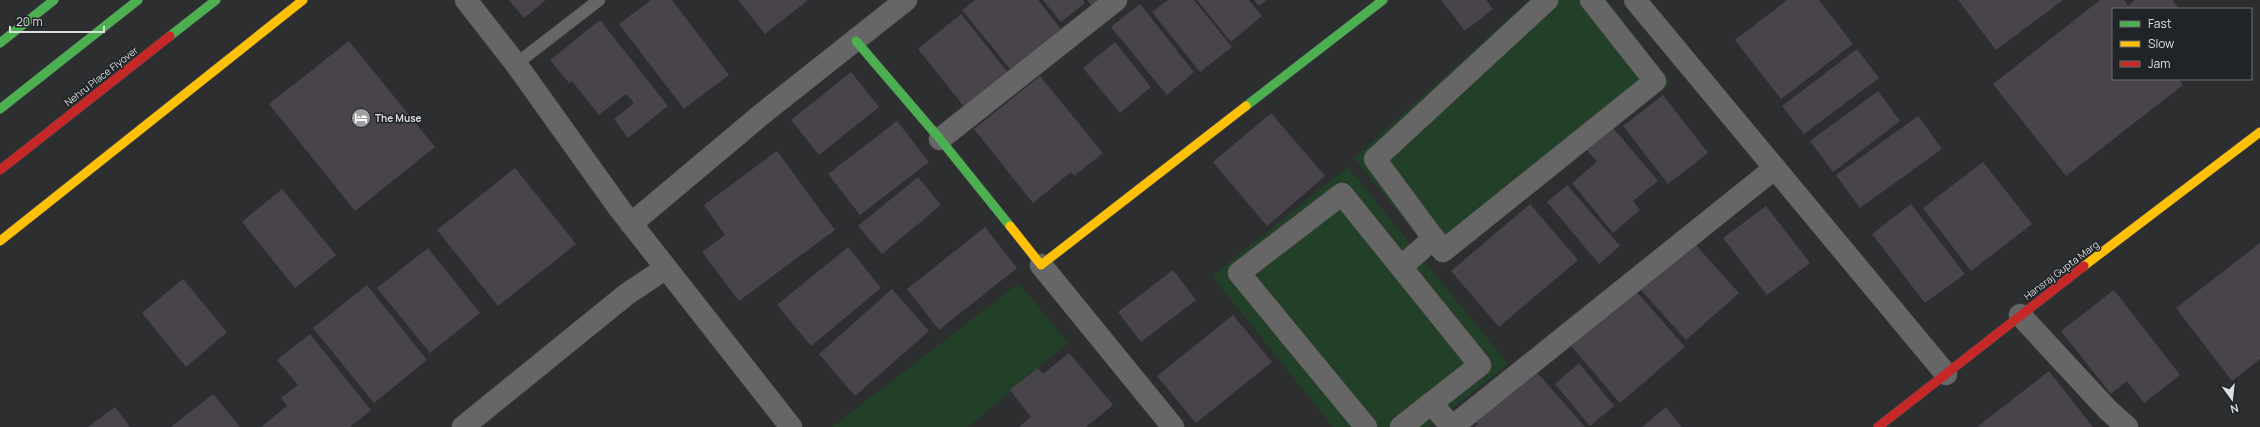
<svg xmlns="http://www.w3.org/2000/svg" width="2260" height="427" font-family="Manrope,sans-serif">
  <rect width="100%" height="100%" fill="#2c2e30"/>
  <path fill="#224027" d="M 1529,0 L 1607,0 L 1671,83 L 1441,265 L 1354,158 Z
    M 1348,167 L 1508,364 L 1429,427 L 1333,427 L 1212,276 Z
    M 1019,283 L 1068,343 L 968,427 L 832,427 Z"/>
  <path fill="#49444b" d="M 509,0 L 546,0 L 524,18 Z
    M 651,0 L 672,0 L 729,75 L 684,109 L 619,24 Z
    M 738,0 L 808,0 L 765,34 Z
    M 975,0 L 1038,0 L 1061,29 L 1010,69 L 962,10 Z
    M 1043,0 L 1083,0 L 1085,3 L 1061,22 Z
    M 1087,0 L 1105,0 L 1094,9 Z
    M 1168,0 L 1194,0 L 1232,47 L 1200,72 L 1152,12 Z
    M 1197,0 L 1249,0 L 1262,16 L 1231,42 Z
    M 1254,0 L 1267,0 L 1259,6 Z
    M 1441,0 L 1486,0 L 1493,9 L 1465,31 Z
    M 1787,0 L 1819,0 L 1853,44 L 1781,99 L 1735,40 Z
    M 1958,0 L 2063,0 L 1996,50 Z
    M 2100,0 L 2124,0 L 2128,6 L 2135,0 L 2172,0 L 2179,9 L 2113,9 L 2113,79 L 2178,79 L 2183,85 L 2066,176 L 1993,84 Z
    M 1140,4 L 1194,72 L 1167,95 L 1111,27 Z
    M 961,14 L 1009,74 L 966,109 L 918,49 Z
    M 600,20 L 668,106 L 628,138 L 614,119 L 634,103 L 626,94 L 599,115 L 572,81 L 569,83 L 550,60 Z
    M 349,41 L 435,147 L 355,211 L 269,104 Z
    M 1115,42 L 1151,87 L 1120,113 L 1083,68 Z
    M 1857,49 L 1879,78 L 1804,134 L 1782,106 Z
    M 851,72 L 879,107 L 819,155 L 791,120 Z
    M 1040,76 L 1103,153 L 1074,176 L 1071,172 L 1033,203 L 974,129 Z
    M 1878,91 L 1900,121 L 1833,172 L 1810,141 Z
    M 1663,95 L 1708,153 L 1668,184 L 1623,126 Z
    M 1271,113 L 1325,176 L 1267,226 L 1213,162 Z
    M 1918,116 L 1942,149 L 1860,208 L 1836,175 Z
    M 897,121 L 929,162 L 860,215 L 828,174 Z
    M 1609,123 L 1658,181 L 1633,201 L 1640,210 L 1613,233 L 1572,183 L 1597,162 L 1582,144 Z
    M 777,151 L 835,230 L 739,301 L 702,252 L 725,235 L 704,205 Z
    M 1983,162 L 2032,224 L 1971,271 L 1923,208 Z
    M 515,168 L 576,244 L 498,306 L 437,230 Z
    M 918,177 L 941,205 L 882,254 L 858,226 Z
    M 1567,185 L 1620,246 L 1599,264 L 1547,202 Z
    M 282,189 L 336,255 L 295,288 L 242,222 Z
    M 1530,204 L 1578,260 L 1499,327 L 1451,271 Z
    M 1911,204 L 1965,274 L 1925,303 L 1872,234 Z
    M 1766,206 L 1810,263 L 1767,295 L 1723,238 Z
    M 985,227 L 1017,268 L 939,330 L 907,289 Z
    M 1694,243 L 1739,293 L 1686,340 L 1641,290 Z
    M 2260,243 L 2260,359 L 2232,381 L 2176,308 Z
    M 848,247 L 881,288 L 811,346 L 777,305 Z
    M 428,248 L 480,313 L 430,353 L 377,288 Z
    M 1173,270 L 1196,300 L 1141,342 L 1118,312 Z
    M 183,279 L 227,332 L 186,367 L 142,313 Z
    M 367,285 L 427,360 L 374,403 L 313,328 Z
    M 892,289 L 929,331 L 855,396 L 819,354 Z
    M 2114,290 L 2180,375 L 2144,403 L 2127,381 L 2111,394 L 2061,331 Z
    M 1636,291 L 1685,347 L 1620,403 L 1571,346 Z
    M 1233,315 L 1272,362 L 1196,423 L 1157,376 Z
    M 310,334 L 371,410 L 350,427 L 261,427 L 287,406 L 281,398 L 298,385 L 277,360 Z
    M 1069,353 L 1113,405 L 1086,427 L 1019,427 L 1031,417 L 1010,390 L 1038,368 L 1043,374 Z
    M 1579,363 L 1614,406 L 1590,426 L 1555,384 Z
    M 1534,369 L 1585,427 L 1474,427 L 1478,424 L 1475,421 Z
    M 2049,371 L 2093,427 L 1977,427 Z
    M 213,394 L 240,427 L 171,427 Z
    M 115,407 L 130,427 L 88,427 Z
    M 1666,407 L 1682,427 L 1642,427 Z"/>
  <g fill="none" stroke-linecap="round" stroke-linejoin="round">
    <defs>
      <path id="lane" d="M 516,64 L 599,0"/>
      <path id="street" d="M 466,0 L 516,64 L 619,208 L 791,427
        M 1547,0 L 1375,159 L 1443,251 L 1655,81 L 1591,0
        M 1635,0 L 1946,374
        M 940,139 L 1116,0
        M 631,224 L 762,114 L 906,0
        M 1041,265 L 1173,427
        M 1401,267 L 1434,238
        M 2020,315 L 2108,410 L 2127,427
        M 1431,403 L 1452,427 L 1775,168
        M 463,427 L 627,294 L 666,268
        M 1366,427 L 1239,273 L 1342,194 L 1480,365 L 1401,427"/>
      <path id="fast" d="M 170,36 L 216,0
        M 856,41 L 940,139 L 1010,226
        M 0,43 L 54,0
        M 1246,106 L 1383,0
        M 0,109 L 138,0"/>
      <path id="slow" d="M 1010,226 L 1041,265 L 1246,106
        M 0,241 L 303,0
        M 2084,266 L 2260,132"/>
      <path id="jam" d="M 0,170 L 170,36
        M 1878,427 L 2084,266"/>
    </defs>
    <use href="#lane" stroke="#494a4b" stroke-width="13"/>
    <use href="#street" stroke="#494a4b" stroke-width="23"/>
    <use href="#fast" stroke="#494a4b" stroke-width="10"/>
    <use href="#slow" stroke="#494a4b" stroke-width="10"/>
    <use href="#jam" stroke="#494a4b" stroke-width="10"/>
    <use href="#lane" stroke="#676667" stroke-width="12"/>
    <use href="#street" stroke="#676667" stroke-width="22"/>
    <use href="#fast" stroke="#4caf50" stroke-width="9"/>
    <use href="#slow" stroke="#ffc107" stroke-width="9"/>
    <use href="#jam" stroke="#c62828" stroke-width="9"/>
  </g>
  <defs>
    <symbol id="hotel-disc" viewBox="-11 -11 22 22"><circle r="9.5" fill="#9ea0a2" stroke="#212427"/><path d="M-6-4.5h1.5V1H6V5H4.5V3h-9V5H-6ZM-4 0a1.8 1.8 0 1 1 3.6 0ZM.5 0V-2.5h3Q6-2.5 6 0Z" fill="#fff"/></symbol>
  </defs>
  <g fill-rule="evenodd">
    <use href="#hotel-disc" x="350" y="107" width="22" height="22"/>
  </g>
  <g text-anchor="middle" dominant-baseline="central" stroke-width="3" stroke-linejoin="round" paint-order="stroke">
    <g font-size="10" fill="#dcdee0" stroke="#212427">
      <text transform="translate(101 76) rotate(-38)">Nehru Place Flyover</text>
      <text transform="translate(2061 270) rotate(-37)">Hansraj Gupta Marg</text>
    </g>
    <g font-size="10" font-weight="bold" fill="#dcdee0" stroke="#212427" text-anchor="start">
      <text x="375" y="118">The Muse</text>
    </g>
  </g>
  <rect x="2112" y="8" width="140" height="72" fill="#212427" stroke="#6c6e71"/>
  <rect x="2120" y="21" width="20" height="6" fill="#4caf50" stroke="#6c6e71"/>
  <text x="2148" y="28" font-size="12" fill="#dcdee0">Fast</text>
  <rect x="2120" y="41" width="20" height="6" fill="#ffc107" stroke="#6c6e71"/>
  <text x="2148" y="48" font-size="12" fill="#dcdee0">Slow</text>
  <rect x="2120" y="61" width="20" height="6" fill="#c62828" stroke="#6c6e71"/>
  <text x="2148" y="68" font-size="12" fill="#dcdee0">Jam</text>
  <g transform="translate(2232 399) rotate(165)" stroke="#212427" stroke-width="3" paint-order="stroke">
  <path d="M0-3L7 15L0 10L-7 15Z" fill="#dcdee0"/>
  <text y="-6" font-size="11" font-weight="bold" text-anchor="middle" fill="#dcdee0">N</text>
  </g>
  <path d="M10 26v6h94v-6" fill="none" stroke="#dcdee0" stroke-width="2"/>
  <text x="16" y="26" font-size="12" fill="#dcdee0" stroke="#212427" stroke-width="3" paint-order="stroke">20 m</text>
</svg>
